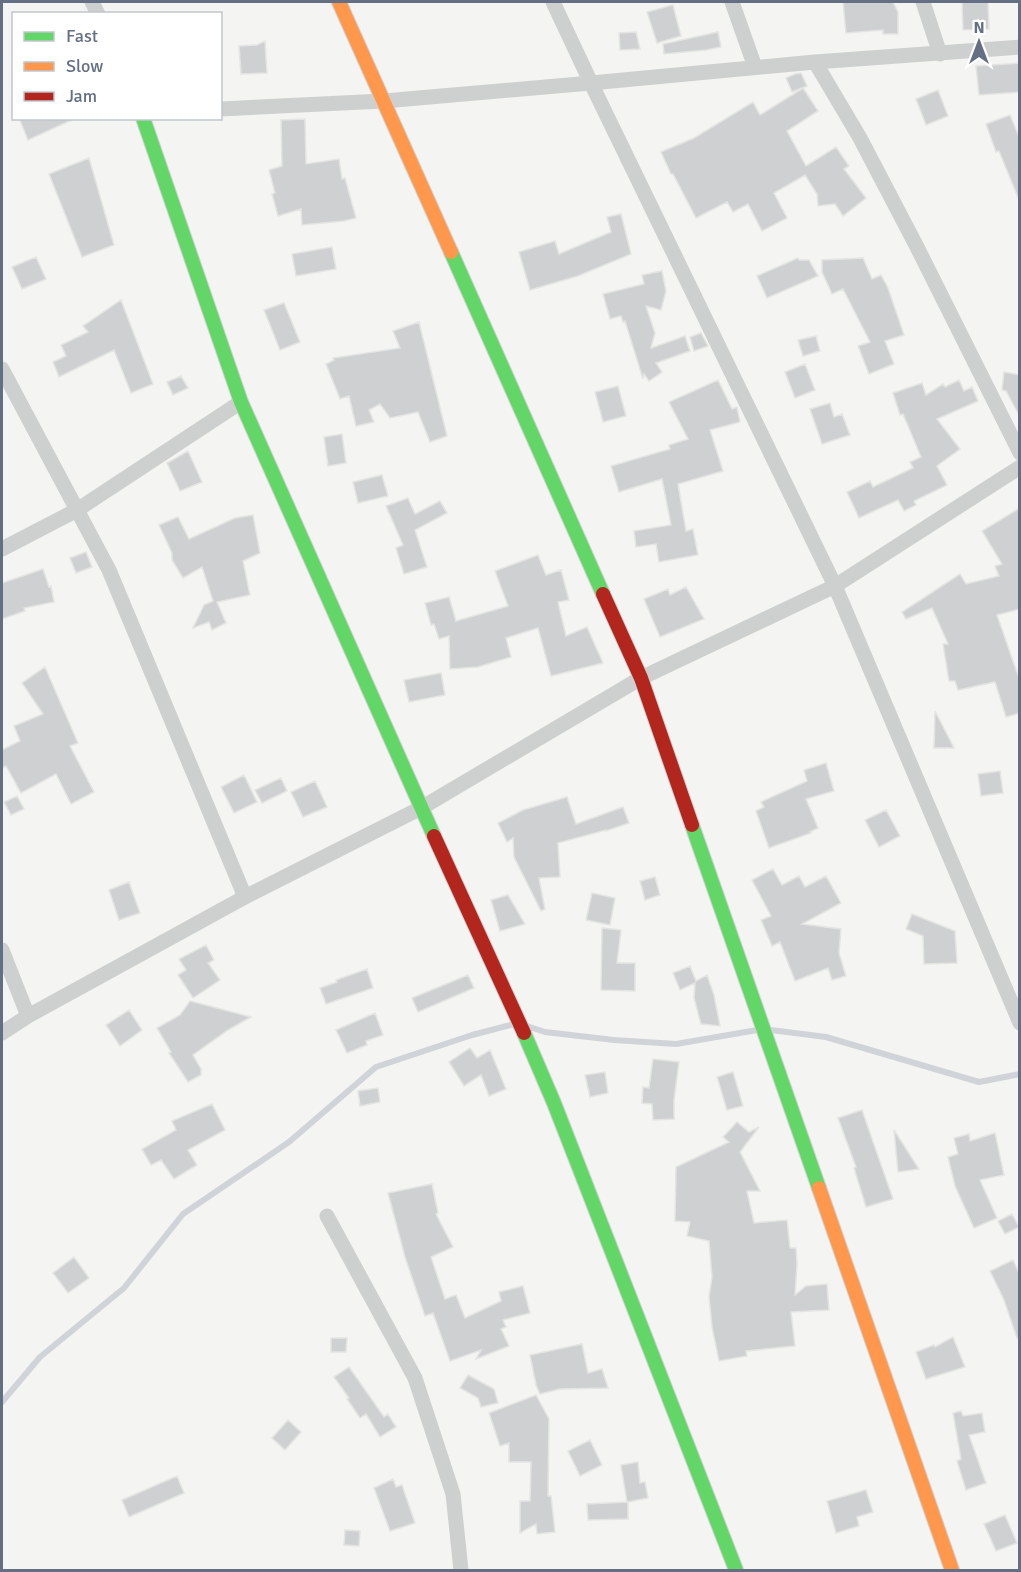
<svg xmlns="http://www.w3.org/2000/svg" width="1021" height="1572" font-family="Signika,sans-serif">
  <rect width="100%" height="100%" fill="#f4f4f2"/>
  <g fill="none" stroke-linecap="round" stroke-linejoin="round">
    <path stroke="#d0d4d9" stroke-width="6" d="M 527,1026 L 545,1032 L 614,1040 L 676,1044 L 763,1029 L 826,1037 L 979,1082 L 1020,1074
      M 2,1402 L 40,1357 L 124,1288 L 183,1214 L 289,1142 L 376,1067 L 472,1035 L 518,1023"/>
  </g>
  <path fill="#cfd0d1" stroke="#e4e4e2" stroke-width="1.5" d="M 843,2 L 893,2 L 898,12 L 898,34 L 883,34 L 883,30 L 846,33 Z
    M 962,2 L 988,2 L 989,29 L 963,30 Z
    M 673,5 L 681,36 L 657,43 L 647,12 Z
    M 636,32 L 640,49 L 620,50 L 619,33 Z
    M 718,32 L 721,47 L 706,50 L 664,54 L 663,44 Z
    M 265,41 L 267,73 L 241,74 L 239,46 L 257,45 Z
    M 1020,63 L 1020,92 L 979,95 L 976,66 Z
    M 801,73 L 807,86 L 792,92 L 786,78 L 795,74 Z
    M 803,88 L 818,111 L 787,131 L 806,166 L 836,147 L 849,166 L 844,169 L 866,198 L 843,216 L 835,204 L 818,206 L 817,194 L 805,175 L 774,193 L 787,218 L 762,231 L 748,204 L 733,212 L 727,202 L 696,218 L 673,174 L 671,174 L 661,152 L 694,138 L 753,102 L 760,115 Z
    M 938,90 L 948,116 L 926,125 L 916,99 Z
    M 1010,115 L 1020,139 L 1019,200 L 999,151 L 996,152 L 986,124 Z
    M 19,118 L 76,118 L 28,140 Z
    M 305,119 L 306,164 L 339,159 L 342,179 L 345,178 L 356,218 L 344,221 L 302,225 L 301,209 L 278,216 L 272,194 L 275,193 L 269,170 L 282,166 L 281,120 Z
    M 89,158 L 114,245 L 82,257 L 49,174 Z
    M 621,214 L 631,254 L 578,276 L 530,290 L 519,252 L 555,241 L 559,254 L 611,232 L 607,217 Z
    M 332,247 L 336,269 L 296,276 L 292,254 Z
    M 36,257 L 46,279 L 22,289 L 12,267 Z
    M 798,258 L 799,260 L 809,260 L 818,276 L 767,298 L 757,276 Z
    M 863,258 L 872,279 L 881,275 L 888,288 L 904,335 L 885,341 L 894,364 L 869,374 L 858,346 L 870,342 L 843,289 L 832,294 L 822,272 L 822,260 Z
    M 662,271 L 666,291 L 661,310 L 646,306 L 655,333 L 651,348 L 685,336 L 690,351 L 656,363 L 662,372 L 649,381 L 644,374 L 643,379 L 625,321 L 623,322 L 621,316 L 610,319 L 603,294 L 644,284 L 642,275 Z
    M 121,300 L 153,384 L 131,393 L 114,350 L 59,377 L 53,362 L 66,356 L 61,345 L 88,332 L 83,326 Z
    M 284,303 L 300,342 L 280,350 L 264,310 Z
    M 419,322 L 447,436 L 430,442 L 418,412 L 390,418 L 380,404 L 369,410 L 374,422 L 356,426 L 349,396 L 340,399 L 326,364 L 334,360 L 333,358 L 400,348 L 393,331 Z
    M 701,333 L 708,346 L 694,351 L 690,337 Z
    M 816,336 L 820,351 L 803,356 L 798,340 Z
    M 805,364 L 815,390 L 795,398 L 785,372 Z
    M 1004,372 L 1020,375 L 1020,417 L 1006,391 L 1002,390 Z
    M 181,376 L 188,388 L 173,395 L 167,382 Z
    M 718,380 L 732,409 L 737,407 L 740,422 L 710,430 L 723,471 L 678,484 L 686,531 L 693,529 L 698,555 L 659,562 L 656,544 L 636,547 L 634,531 L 671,525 L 662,479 L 619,492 L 611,466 L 670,449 L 669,445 L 688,439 L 669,402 Z
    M 959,380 L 964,391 L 972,387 L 978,401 L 937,419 L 960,449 L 937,466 L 947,485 L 914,501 L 916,505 L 904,511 L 898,500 L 859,518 L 847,492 L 870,481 L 873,487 L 913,468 L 910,462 L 921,457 L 903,414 L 900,415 L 893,393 L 922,383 L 926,395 L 943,384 L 945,387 Z
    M 618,386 L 626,416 L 603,422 L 595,392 Z
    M 830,403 L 834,417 L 842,414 L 850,435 L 822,444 L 810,409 Z
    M 342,434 L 346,463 L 328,466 L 324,437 Z
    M 188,451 L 202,482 L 180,491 L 167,463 Z
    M 382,475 L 388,496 L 358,503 L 353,482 Z
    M 408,498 L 415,514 L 440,501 L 447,513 L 415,530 L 427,567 L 404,574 L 396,548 L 403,545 L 386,506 Z
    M 1020,508 L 1020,609 L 997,615 L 1020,681 L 1020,713 L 1006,717 L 995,682 L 958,690 L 955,681 L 949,681 L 943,644 L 948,644 L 932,608 L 906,619 L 902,612 L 960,574 L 966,584 L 999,576 L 995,566 L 1002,564 L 982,531 Z
    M 253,515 L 260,553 L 243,561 L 250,595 L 217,602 L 226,623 L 212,630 L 209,622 L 193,628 L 204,605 L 213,601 L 202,567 L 183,578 L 172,560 L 172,553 L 159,525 L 178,517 L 189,539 L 235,518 Z
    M 86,552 L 92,567 L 76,573 L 70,558 Z
    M 538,555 L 546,575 L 561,570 L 569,600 L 558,602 L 566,636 L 587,627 L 603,663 L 551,676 L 538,628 L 506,638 L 511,657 L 478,667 L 450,669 L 449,636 L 439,639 L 434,624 L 431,625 L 425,603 L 449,597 L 456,621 L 508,606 L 495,571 Z
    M 43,569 L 49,587 L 51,586 L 54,602 L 24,608 L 25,611 L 2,619 L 2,583 Z
    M 686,587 L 704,619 L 660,637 L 644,599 L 668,589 L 670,595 Z
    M 45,667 L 78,743 L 70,746 L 94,792 L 71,804 L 56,774 L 21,793 L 6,766 L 2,768 L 2,750 L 20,741 L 14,726 L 43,714 L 22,683 Z
    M 441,673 L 445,695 L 409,702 L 404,680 Z
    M 935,711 L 954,748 L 934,748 Z
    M 826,763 L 834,791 L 806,799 L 818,828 L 810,832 L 811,833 L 769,848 L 756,811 L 764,807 L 761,802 L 807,781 L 804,770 Z
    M 1000,771 L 1003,793 L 981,796 L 978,774 Z
    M 244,775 L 257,802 L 234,813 L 221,787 Z
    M 281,778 L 287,791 L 262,803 L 255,790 Z
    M 315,781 L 327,807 L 303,817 L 291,792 Z
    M 17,796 L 24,809 L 11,815 L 4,802 Z
    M 567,797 L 576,824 L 623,807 L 629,823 L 606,831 L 606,830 L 558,843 L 560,877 L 539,878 L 545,909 L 541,911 L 514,857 L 513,838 L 507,842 L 498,823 L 523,810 Z
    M 886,810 L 900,836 L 879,847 L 865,820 Z
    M 773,869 L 782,885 L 799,876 L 805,887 L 826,876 L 841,903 L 802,924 L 841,929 L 839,953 L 846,976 L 832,980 L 828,968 L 795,981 L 780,942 L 772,946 L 761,920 L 771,916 L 752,880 Z
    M 655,877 L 660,895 L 645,900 L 640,881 Z
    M 129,882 L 140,913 L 119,920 L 109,890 Z
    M 592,893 L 615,898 L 610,925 L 586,920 Z
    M 508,895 L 525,924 L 500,931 L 491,900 Z
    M 912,914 L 955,931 L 957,963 L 924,964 L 923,936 L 906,929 Z
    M 602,928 L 621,930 L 617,963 L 635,963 L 635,991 L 601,990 Z
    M 206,945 L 214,960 L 208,963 L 220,980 L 193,998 L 178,975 L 186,970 L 179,959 Z
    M 690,966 L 696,981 L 707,975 L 714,995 L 720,1026 L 701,1024 L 694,998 L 695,983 L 680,990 L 673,973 Z
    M 367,969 L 373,988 L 326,1004 L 320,988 L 337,982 L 336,980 Z
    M 468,975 L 474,988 L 418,1012 L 412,998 Z
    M 190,1001 L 251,1017 L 228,1030 L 193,1055 L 201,1069 L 201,1075 L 188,1082 L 169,1053 L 171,1052 L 157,1028 L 180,1015 Z
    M 129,1010 L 142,1030 L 120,1046 L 106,1025 Z
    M 375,1013 L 383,1035 L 366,1041 L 367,1045 L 347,1053 L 336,1030 Z
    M 470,1048 L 477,1058 L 490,1050 L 506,1089 L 489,1096 L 481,1075 L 464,1086 L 449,1062 Z
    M 653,1059 L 679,1062 L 674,1100 L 674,1119 L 653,1120 L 652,1104 L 642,1103 L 643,1087 L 649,1088 Z
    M 605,1072 L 608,1093 L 590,1097 L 585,1075 Z
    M 733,1072 L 743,1106 L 727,1110 L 717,1077 Z
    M 378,1088 L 380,1102 L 360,1106 L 358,1091 Z
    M 212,1104 L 225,1130 L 188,1150 L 197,1165 L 174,1179 L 161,1160 L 151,1165 L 142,1149 L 176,1130 L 172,1121 Z
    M 862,1110 L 893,1199 L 866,1207 L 854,1168 L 856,1167 L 838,1118 Z
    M 737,1122 L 749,1132 L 759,1127 L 740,1152 L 760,1191 L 747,1191 L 754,1223 L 787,1220 L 790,1248 L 796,1248 L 797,1264 L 795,1295 L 806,1286 L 827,1284 L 829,1310 L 791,1312 L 795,1346 L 746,1351 L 747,1356 L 719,1361 L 712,1327 L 709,1297 L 712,1277 L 709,1241 L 687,1236 L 690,1222 L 675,1221 L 676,1167 L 729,1142 L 723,1137 Z
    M 894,1130 L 919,1169 L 898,1172 Z
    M 995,1133 L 1004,1175 L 980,1180 L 997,1218 L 974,1228 L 955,1186 L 948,1157 L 958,1154 L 954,1138 L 969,1134 L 970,1141 Z
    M 432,1184 L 438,1213 L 436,1214 L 453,1247 L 431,1257 L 445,1299 L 456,1295 L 465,1318 L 501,1301 L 499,1292 L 523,1286 L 530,1313 L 503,1320 L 506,1327 L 501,1329 L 509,1346 L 476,1359 L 481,1350 L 450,1361 L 433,1313 L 425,1316 L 405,1257 L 388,1193 Z
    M 1012,1214 L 1019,1227 L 1005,1234 L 998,1221 Z
    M 74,1257 L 89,1278 L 68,1293 L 53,1273 Z
    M 1013,1260 L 1020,1275 L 1020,1338 L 1017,1338 L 1004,1300 L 990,1271 Z
    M 953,1337 L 965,1367 L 926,1379 L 916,1352 L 934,1345 L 935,1347 Z
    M 331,1338 L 347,1338 L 346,1352 L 331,1352 Z
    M 582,1344 L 588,1373 L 602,1369 L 608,1388 L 560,1389 L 540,1394 L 536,1385 L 530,1355 Z
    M 349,1367 L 384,1417 L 388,1414 L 396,1427 L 380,1437 L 366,1414 L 360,1418 L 347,1399 L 349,1398 L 334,1377 Z
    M 468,1375 L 494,1389 L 498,1403 L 481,1407 L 478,1398 L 460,1388 Z
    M 536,1395 L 549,1419 L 548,1496 L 551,1496 L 555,1532 L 537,1534 L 536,1524 L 520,1533 L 520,1501 L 530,1501 L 531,1462 L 509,1462 L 509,1443 L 500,1446 L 489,1413 Z
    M 961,1411 L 963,1416 L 982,1413 L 985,1432 L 969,1435 L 986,1483 L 966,1490 L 957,1461 L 961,1459 L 953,1413 Z
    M 288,1420 L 301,1432 L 285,1450 L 272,1438 Z
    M 590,1440 L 602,1465 L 580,1476 L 568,1451 Z
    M 638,1462 L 640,1483 L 645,1482 L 648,1498 L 627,1502 L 621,1465 Z
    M 177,1476 L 184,1493 L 129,1517 L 122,1500 Z
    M 393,1479 L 396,1487 L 402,1485 L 415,1523 L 390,1531 L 374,1488 Z
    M 866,1490 L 873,1512 L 857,1517 L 859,1526 L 836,1533 L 827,1501 Z
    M 628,1502 L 628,1519 L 588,1520 L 587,1504 Z
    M 1005,1515 L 1017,1543 L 996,1551 L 984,1524 Z
    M 345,1530 L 360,1531 L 359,1546 L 344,1545 Z"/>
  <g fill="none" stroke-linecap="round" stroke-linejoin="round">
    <defs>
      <path id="fast" d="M 143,118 L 241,402 L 434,836
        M 451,252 L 603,594
        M 692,825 L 819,1188
        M 524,1033 L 554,1103 L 736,1570"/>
      <path id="slow" d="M 339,2 L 451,252
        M 819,1188 L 952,1570"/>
      <path id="jam" d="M 603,594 L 641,678 L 692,825
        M 434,836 L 524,1033"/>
    </defs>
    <use href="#fast" stroke="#d0d1d1" stroke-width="16"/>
    <use href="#slow" stroke="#d0d1d1" stroke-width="16"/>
    <use href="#jam" stroke="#d0d1d1" stroke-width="16"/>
    <path stroke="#cecfcf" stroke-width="15" d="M 92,2 L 98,14
      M 553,2 L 591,83 L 835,586 L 1020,1023
      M 732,2 L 755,67
      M 923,2 L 940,54
      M 815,62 L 860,138 L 917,247 L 1020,453
      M 220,109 L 384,101 L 591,83 L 815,62 L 1020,47
      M 2,369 L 109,570 L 245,897
      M 2,549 L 77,510 L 241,402
      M 2,950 L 28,1016
      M 2,1033 L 28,1016 L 245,897 L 421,808 L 641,678 L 835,586 L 1020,467
      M 327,1216 L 415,1378 L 453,1494 L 461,1570"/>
    <use href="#fast" stroke="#63d668" stroke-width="14"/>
    <use href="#slow" stroke="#ff974d" stroke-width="14"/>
    <use href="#jam" stroke="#b3261e" stroke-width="14"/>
  </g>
  <rect width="1021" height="1572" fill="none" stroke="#646f83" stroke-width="6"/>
  <rect x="12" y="12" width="210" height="108" fill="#ffffff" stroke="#c1c5cd" stroke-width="1.5"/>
  <rect x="24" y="32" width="30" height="9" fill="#63d668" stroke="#c1c5cd" stroke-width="1.5"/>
  <text x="66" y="42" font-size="18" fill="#646f83">Fast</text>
  <rect x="24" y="62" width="30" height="9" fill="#ff974d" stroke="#c1c5cd" stroke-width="1.5"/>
  <text x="66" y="72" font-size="18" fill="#646f83">Slow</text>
  <rect x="24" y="92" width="30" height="9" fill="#b3261e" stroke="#c1c5cd" stroke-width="1.5"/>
  <text x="66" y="102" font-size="18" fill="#646f83">Jam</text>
  <g transform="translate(979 42)" stroke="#ffffff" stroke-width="4.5" paint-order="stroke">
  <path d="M0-4.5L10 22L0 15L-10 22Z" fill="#646f83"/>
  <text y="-9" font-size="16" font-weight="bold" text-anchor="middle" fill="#646f83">N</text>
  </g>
</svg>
